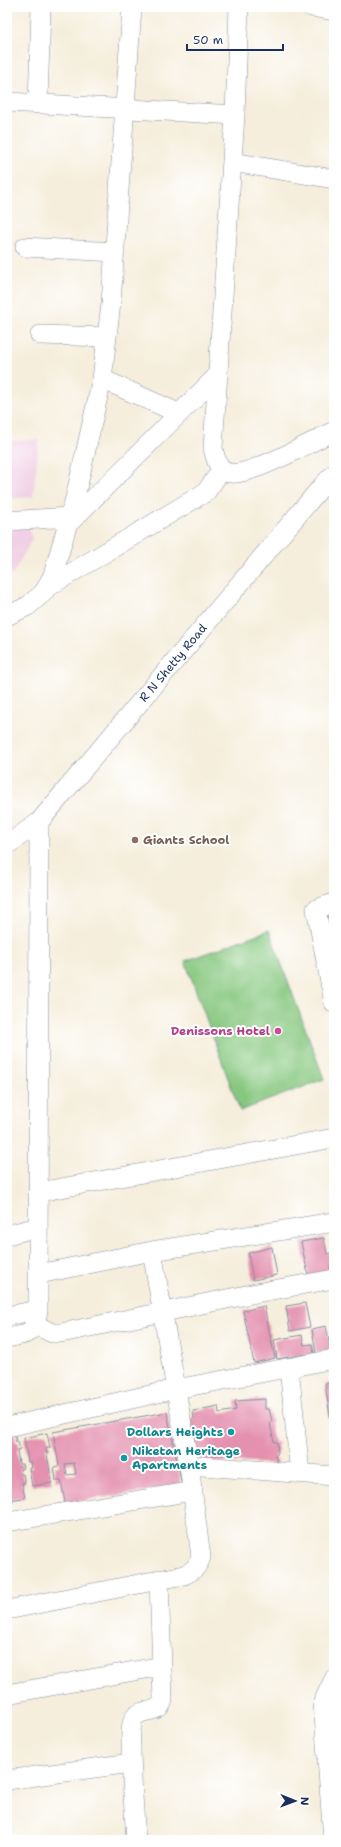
<svg xmlns="http://www.w3.org/2000/svg" width="341" height="1847" font-family="'Shantell Sans',sans-serif">
  <rect width="100%" height="100%" fill="#fff"/>
  <filter id="ink" filterUnits="userSpaceOnUse"><feTurbulence type="fractalNoise" baseFrequency=".025" numOctaves="2"/><feDisplacementMap in="SourceGraphic" scale="8" xChannelSelector="R" yChannelSelector="G"/><feConvolveMatrix kernelMatrix="1 2 1 2 8 2 1 2 1" color-interpolation-filters="sRGB"/></filter>
  <filter id="wash" filterUnits="userSpaceOnUse"><feTurbulence type="fractalNoise" baseFrequency=".012" numOctaves="4" result="noise"/><feDisplacementMap in="SourceGraphic" scale="16" xChannelSelector="R" yChannelSelector="G"/><feGaussianBlur stdDeviation="0.9" result="paint"/><feColorMatrix in="noise" values="0 0 0 0 0 0 0 0 0 0 0 0 0 0 0 0 0 1.4 0 .05"/><feComposite in="paint" operator="in"/></filter>
  <g filter="url(#wash)">
    <rect width="100%" height="100%" fill="#f5eedc"/>
    <path fill="#f0d0e4" d="M 39,440 L 33,497 L 7,499 L 7,441 Z
      M 26,519 L 32,539 L 13,574 L 7,572 L 7,522 Z"/>
    <path fill="#86c77f" stroke="#507b6e" d="M 269,930 L 324,1079 L 240,1111 L 185,961 Z"/>
    <g id="blocks">
      <path fill="#e490af" fill-rule="evenodd" d="M 334,910 L 334,945 L 333,945 L 327,911 Z
        M 324,1238 L 327,1254 L 332,1253 L 334,1265 L 330,1266 L 332,1274 L 309,1279 L 301,1242 Z
        M 272,1247 L 277,1275 L 253,1280 L 248,1253 Z
        M 305,1303 L 310,1327 L 290,1331 L 286,1306 Z
        M 264,1306 L 275,1358 L 254,1363 L 243,1311 Z
        M 326,1326 L 331,1351 L 316,1353 L 312,1329 Z
        M 302,1335 L 304,1345 L 312,1344 L 314,1353 L 277,1359 L 274,1340 Z
        M 334,1383 L 334,1422 L 331,1423 L 325,1384 Z
        M 265,1399 L 265,1409 L 269,1409 L 272,1421 L 270,1423 L 274,1442 L 277,1442 L 278,1453 L 275,1456 L 278,1464 L 201,1461 L 200,1453 L 194,1454 L 189,1420 L 194,1419 L 193,1411 L 218,1406 L 219,1413 L 236,1410 L 235,1401 Z
        M 167,1412 L 182,1486 L 65,1503 L 61,1481 L 56,1481 L 54,1467 L 59,1466 L 53,1432 ZM 74,1463 L 76,1474 L 67,1475 L 65,1464 Z
        M 14,1430 L 16,1442 L 18,1442 L 20,1449 L 17,1450 L 19,1464 L 22,1464 L 23,1468 L 20,1469 L 21,1475 L 23,1474 L 25,1483 L 22,1483 L 25,1498 L 15,1499 L 7,1504 L 7,1431 Z
        M 47,1433 L 50,1448 L 46,1448 L 52,1483 L 32,1486 L 29,1468 L 32,1468 L 31,1462 L 28,1462 L 24,1438 Z"/>
    </g>
  </g>
  <g filter="url(#ink)">
    <use href="#blocks" fill-opacity="0" stroke="#888e9d" stroke-width="1"/>
    <g fill="none" stroke-linecap="round" stroke-linejoin="round">
      <defs>
        <path id="minor" d="M 239,7 L 235,115 L 213,448 C 215,457 218,471 229,473 C 250,477 313,441 334,431
          M 311,7 L 334,11
          M 7,102 L 235,115
          M 38,104 L 41,7
          M 232,162 L 334,179
          M 25,247 L 115,252
          M 40,335 L 107,337
          M 102,379 L 178,413
          M 7,521 L 70,517
          M 70,522 L 218,375
          M 46,588 L 206,492 L 222,469
          M 7,616 L 28,606 L 44,592 L 53,575 L 75,498 L 102,379 L 111,303 L 132,7
          M 7,845 L 39,822 L 323,485 L 334,474
          M 334,903 L 316,909 L 334,1003
          M 39,1192 L 334,1138
          M 7,1235 L 38,1227
          M 39,1274 L 152,1251 L 334,1222
          M 7,1316 L 38,1310
          M 36,1325 L 52,1333 L 61,1333 L 256,1293 L 334,1279
          M 7,1338 C 29,1334 35,1333 38,1310 L 39,822
          M 289,1368 L 300,1473
          M 7,1427 L 176,1389 L 334,1359
          M 189,1465 L 334,1476
          M 7,1522 L 193,1491
          M 7,1610 L 184,1575 C 193,1571 198,1567 201,1557 L 189,1465 L 152,1251
          M 7,1694 L 162,1666
          M 7,1780 L 131,1763
          M 136,1840 C 134,1808 131,1776 131,1745 C 131,1737 130,1728 133,1720 C 139,1706 160,1716 163,1700 L 159,1579
          M 333,1840 L 323,1702 L 334,1679"/>
      </defs>
      <use href="#minor" stroke="#888e9d" stroke-width="20"/>
      <use href="#minor" stroke="#fff" stroke-width="19"/>
    </g>
  </g>
  <circle fill="#8d6e63" stroke="#fff" stroke-width="1.5" cx="135" cy="840" r="4"/>
  <circle fill="#d1479c" stroke="#fff" stroke-width="1.5" cx="278" cy="1031" r="4"/>
  <g fill="#0f9aa8" stroke="#fff" stroke-width="1.5">
    <circle cx="231" cy="1432" r="4"/>
    <circle cx="124" cy="1458" r="4"/>
  </g>
  <g text-anchor="middle" dominant-baseline="central" stroke-width="4" stroke-linejoin="round" paint-order="stroke">
    <g font-size="12" fill="#1b2f5e" stroke="#fff">
      <text transform="translate(173 663) rotate(-50)">R N Shetty Road</text>
    </g>
    <g font-size="12" font-weight="bold" fill="#785e54" stroke="#fff" text-anchor="start">
      <text x="143" y="840">Giants School</text>
    </g>
    <g font-size="12" font-weight="bold" fill="#b23c85" stroke="#fff" text-anchor="end">
      <text x="270" y="1031">Denissons Hotel</text>
    </g>
    <g font-size="12" font-weight="bold" fill="#0d838f" stroke="#fff" text-anchor="end">
      <text x="223" y="1432">Dollars Heights</text>
      <text x="132" y="1451" text-anchor="start">Niketan Heritage<tspan x="132" dy="14">Apartments</tspan></text>
    </g>
  </g>
  <rect width="341" height="1847" fill="none" stroke="#fff" stroke-width="24"/>
  <g transform="translate(295 1801) rotate(91)" stroke="#ffffff" stroke-width="3" paint-order="stroke">
  <path d="M0-3L7 15L0 10L-7 15Z" fill="#1b2f5e"/>
  <text y="-6" font-size="11" font-weight="bold" text-anchor="middle" fill="#1b2f5e">N</text>
  </g>
  <path d="M187 44v6h96v-6" fill="none" stroke="#1b2f5e" stroke-width="2"/>
  <text x="193" y="44" font-size="12" fill="#1b2f5e" stroke="#ffffff" stroke-width="3" paint-order="stroke">50 m</text>
</svg>
